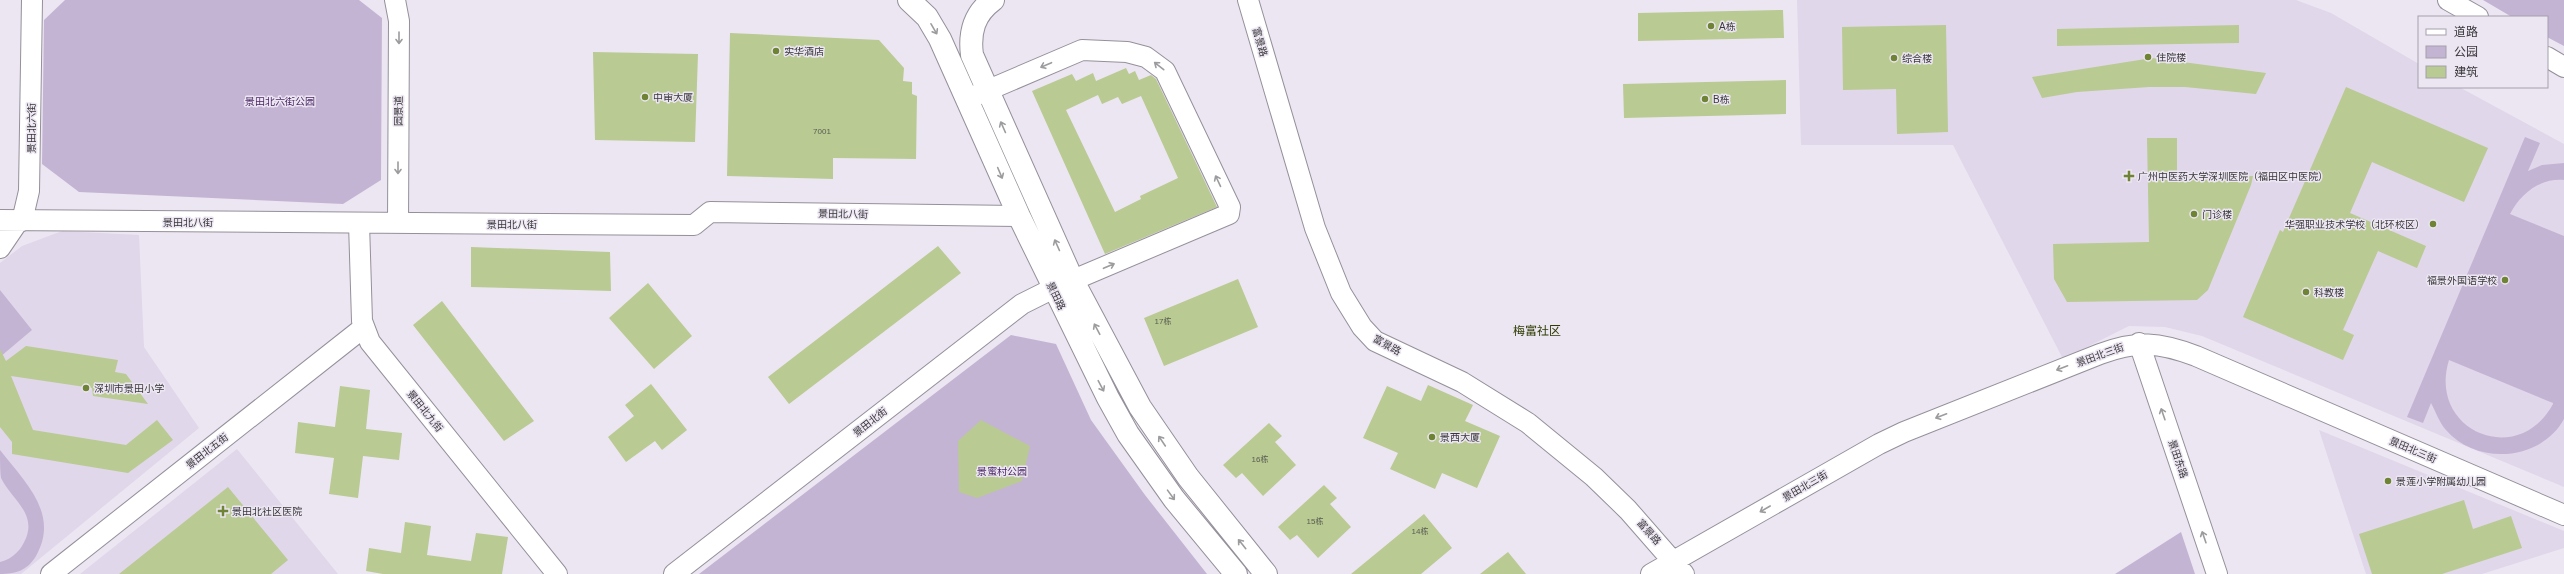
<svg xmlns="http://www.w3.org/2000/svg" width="2564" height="574" font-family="Helvetica,'Noto Sans SC',sans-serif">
  <rect width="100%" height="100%" fill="#ece6f2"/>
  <path fill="#e0d7ea" d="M 1797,0 L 2296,0 L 2331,13 L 2419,64 L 2419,87 L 2459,87 L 2564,144 L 2564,487 L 2202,336 L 2165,327 L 2129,326 L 2063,359 L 1953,145 L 1801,145 Z
    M 62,231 L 139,235 L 144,347 L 199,428 L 21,574 L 0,574 L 0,263 L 22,246 Z
    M 2319,430 L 2564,531 L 2564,548 L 2482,574 L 2366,574 Z
    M 237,449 L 338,574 L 80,574 Z"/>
  <path fill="#c4b4d4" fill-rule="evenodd" d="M 65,0 L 359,0 L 382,18 L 381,180 L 343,204 L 79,192 L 42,164 L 44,20 Z
    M 2483,0 L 2564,0 L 2564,46 L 2547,37 L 2547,17 L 2512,17 Z
    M 2525,137 L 2540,143 L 2528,171 L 2542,165 L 2564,163 L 2564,180 C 2540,178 2521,193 2510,214 L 2564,236 L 2564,419 C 2541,461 2477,466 2446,430 C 2439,422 2436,412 2431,403 L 2423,423 L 2407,417 ZM 2449,360 L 2553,403 L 2553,404 C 2518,469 2427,431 2449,360 Z
    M 0,290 L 32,330 L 0,357 Z
    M 1011,335 L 1056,344 L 1091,420 L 1145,495 L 1207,574 L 699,574 Z
    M 0,450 C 25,482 60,514 36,556 C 27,571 15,574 0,574 L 0,562 C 9,560 17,554 22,546 C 41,515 13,502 1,478 C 0,471 0,457 0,450 Z
    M 2181,532 L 2195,574 L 2115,574 Z"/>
  <path fill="#b9ca93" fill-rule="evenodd" d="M 1783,10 L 1784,38 L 1638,41 L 1638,13 Z
    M 1946,25 L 1948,132 L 1897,134 L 1896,89 L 1843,90 L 1842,27 Z
    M 2239,25 L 2239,43 L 2057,46 L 2057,29 Z
    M 730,33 L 879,40 L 904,68 L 903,81 L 912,82 L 912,94 L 917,96 L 916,159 L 833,158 L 833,179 L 727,176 Z
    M 593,52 L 698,54 L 695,142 L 595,140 Z
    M 2152,58 L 2266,73 L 2256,94 L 2185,87 L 2149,87 L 2077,92 L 2042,98 L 2032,77 Z
    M 1126,68 L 1129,74 L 1135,71 L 1139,80 L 1151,75 L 1156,79 L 1217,207 L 1105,254 L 1032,91 L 1072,74 L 1076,81 L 1093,73 L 1096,81 ZM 1098,95 L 1102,104 L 1118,97 L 1122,104 L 1141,96 L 1178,178 L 1140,196 L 1141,199 L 1115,212 L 1066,110 Z
    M 1786,80 L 1786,114 L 1624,118 L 1623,84 Z
    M 2346,87 L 2488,148 L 2464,202 L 2372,162 L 2350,213 L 2426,246 L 2417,268 L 2378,251 L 2343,330 L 2354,335 L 2343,360 L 2243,317 L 2280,230 L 2283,232 Z
    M 2147,138 L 2177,138 L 2177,178 L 2253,176 L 2251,185 L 2208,290 L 2197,300 L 2067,302 L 2054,279 L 2053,244 L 2149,242 Z
    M 938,246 L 961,273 L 789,404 L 768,377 Z
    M 471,247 L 610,252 L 611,291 L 471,287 Z
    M 1238,279 L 1258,327 L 1164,366 L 1144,318 Z
    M 648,283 L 692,336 L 654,369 L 609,318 Z
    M 442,301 L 534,421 L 504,441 L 413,325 Z
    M 26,346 L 118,360 L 115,372 L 126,374 L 148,404 L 93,396 L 92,388 L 11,376 L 33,430 L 126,445 L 157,420 L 173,440 L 128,473 L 12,454 L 12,442 L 0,427 L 0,349 L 6,361 Z
    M 651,384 L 687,430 L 662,450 L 655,441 L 626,462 L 608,437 L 634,416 L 625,405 Z
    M 1428,385 L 1473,405 L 1465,421 L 1500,436 L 1477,488 L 1442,473 L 1435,489 L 1390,469 L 1398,453 L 1363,438 L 1387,386 L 1421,401 Z
    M 340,386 L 370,390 L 366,429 L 402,433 L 399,460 L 363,456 L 358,498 L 329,494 L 334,458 L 295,453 L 298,422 L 335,427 Z
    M 981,420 L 1030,446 L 1022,481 L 977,498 L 959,492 L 958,441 Z
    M 1269,423 L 1282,436 L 1275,442 L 1296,465 L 1263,496 L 1242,473 L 1236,478 L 1223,465 Z
    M 1324,485 L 1337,498 L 1330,504 L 1351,527 L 1318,558 L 1297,535 L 1290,540 L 1278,527 Z
    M 228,487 L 288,560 L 271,574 L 119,574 Z
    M 2464,500 L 2473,529 L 2511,516 L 2522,548 L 2442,574 L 2372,574 L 2359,534 Z
    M 1424,514 L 1452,548 L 1421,574 L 1351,574 Z
    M 405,522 L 431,526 L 427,555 L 471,561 L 476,533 L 508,537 L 502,574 L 383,574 L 366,571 L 369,548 L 401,553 Z
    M 1508,552 L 1526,574 L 1480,574 Z"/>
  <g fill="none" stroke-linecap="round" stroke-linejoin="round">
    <defs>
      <path id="minor" d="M 395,0 L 399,21 L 398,223
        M 1248,0 L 1315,228 L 1341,293 L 1362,327 L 1375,341 L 1462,382 L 1528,423 L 1594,477 L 1628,510 L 1684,574
        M 2448,0 L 2478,17
        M 2547,57 L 2564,67
        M 0,220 L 694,225 L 710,212 L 1019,216
        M 359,223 L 362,321 L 370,342 L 557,574
        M 0,248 L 17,223 L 22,221 L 29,191 L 32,0
        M 2139,343 L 2217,574
        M 51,574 L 363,328
        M 674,574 L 1022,304 L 1052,289 L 1229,214 L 1230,207 L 1165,71 L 1146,57 L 1127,52 L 1082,50 L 972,97
        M 1651,574 L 1879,444 L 1904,432 L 2100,354 C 2137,340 2159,342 2196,356 L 2564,515"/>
      <path id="major" d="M 909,0 L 927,17 L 940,39 L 1019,216 L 1108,398 L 1128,434 L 1174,499 L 1236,574
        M 993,0 C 974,14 969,32 972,55 L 1073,281 L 1140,407 L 1188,477 L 1266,574"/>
    </defs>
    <use href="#minor" stroke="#95909a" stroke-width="22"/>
    <use href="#major" stroke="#95909a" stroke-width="24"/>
    <use href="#minor" stroke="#fff" stroke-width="20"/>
    <use href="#major" stroke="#fff" stroke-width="22"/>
  </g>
  <defs><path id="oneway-shaft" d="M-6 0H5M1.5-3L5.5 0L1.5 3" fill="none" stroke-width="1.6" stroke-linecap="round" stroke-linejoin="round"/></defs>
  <g stroke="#9c9b9d">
    <use href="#oneway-shaft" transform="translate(934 29) rotate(60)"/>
    <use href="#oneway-shaft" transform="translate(399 38) rotate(90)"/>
    <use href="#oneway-shaft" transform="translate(1046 65) rotate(157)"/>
    <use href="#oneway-shaft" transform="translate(1159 66) rotate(-142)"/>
    <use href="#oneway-shaft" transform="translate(1003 127) rotate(-114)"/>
    <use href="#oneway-shaft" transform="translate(398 168) rotate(90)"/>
    <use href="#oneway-shaft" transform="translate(1000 173) rotate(67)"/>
    <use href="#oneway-shaft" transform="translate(1218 181) rotate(-115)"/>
    <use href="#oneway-shaft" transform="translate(1057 245) rotate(-114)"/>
    <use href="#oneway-shaft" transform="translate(1109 266) rotate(-23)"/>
    <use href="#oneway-shaft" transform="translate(1097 329) rotate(-118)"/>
    <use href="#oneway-shaft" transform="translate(2062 368) rotate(159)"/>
    <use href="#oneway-shaft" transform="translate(1101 386) rotate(62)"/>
    <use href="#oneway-shaft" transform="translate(2163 414) rotate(-109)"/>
    <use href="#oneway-shaft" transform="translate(1941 416) rotate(159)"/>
    <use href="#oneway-shaft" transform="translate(1162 441) rotate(-124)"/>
    <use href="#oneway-shaft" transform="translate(1171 495) rotate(54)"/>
    <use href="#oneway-shaft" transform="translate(1765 509) rotate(150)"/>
    <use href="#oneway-shaft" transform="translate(2204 537) rotate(-109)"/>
    <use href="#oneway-shaft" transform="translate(1242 544) rotate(-129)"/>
  </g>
  <g fill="#6e8333" stroke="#ece6f2" stroke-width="1.5">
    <circle cx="1711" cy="26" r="4"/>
    <circle cx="776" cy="51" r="4"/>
    <circle cx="2148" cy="57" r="4"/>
    <circle cx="1894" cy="58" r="4"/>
    <circle cx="645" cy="97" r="4"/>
    <circle cx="1705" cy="99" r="4"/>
    <path d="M2127 170h4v4h4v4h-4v4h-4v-4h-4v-4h4z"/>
    <circle cx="2194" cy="214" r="4"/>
    <circle cx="2433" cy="224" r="4"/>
    <circle cx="2505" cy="280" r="4"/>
    <circle cx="2306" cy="292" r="4"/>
    <circle cx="86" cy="388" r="4"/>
    <circle cx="1432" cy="437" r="4"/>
    <circle cx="2388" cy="481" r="4"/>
    <path d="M221 505h4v4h4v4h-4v4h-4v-4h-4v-4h4z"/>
  </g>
  <g text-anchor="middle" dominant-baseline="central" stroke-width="3" stroke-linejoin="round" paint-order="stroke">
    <g font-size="8" fill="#595c51">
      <text x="822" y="131">7001</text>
      <text x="1163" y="321">17栋</text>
      <text x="1260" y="459">16栋</text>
      <text x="1315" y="521">15栋</text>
      <text x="1420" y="531">14栋</text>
    </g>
    <g font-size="10" fill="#39373b" stroke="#ece6f2" text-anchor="start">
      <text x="1719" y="26">A栋</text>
      <text x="784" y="51">实华酒店</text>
      <text x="2156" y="57">住院楼</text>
      <text x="1902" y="58">综合楼</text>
      <text x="653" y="97">中审大厦</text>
      <text x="1713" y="99">B栋</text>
      <text x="2138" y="176">广州中医药大学深圳医院（福田区中医院）</text>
      <text x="2202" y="214">门诊楼</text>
      <text x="2425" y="224" text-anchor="end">华强职业技术学校（北环校区）</text>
      <text x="2497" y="280" text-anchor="end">福景外国语学校</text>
      <text x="2314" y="292">科教楼</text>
      <text x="94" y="388">深圳市景田小学</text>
      <text x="1440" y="437">景西大厦</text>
      <text x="2396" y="481">景莲小学附属幼儿园</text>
      <text x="232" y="511">景田北社区医院</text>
    </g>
    <g font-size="10" fill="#39373b" stroke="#ece6f2">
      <text transform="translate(1260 42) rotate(74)">富景路</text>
      <text transform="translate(398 111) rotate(-90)">园景道</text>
      <text transform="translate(31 128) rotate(-90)">景田北六街</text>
      <text transform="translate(843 214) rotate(1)">景田北八街</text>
      <text x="188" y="222">景田北八街</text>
      <text x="512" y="224">景田北八街</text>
      <text transform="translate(1056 296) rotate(64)">景田路</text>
      <text transform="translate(1387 345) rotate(29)">富景路</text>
      <text transform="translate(2100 355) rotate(-20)">景田北三街</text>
      <text transform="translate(425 411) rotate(51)">景田北九街</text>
      <text transform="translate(870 422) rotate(-38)">景田北街</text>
      <text transform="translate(2413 450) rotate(23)">景田北三街</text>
      <text transform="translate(207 451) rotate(-38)">景田北五街</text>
      <text transform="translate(2178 459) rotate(71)">景田东路</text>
      <text transform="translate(1805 486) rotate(-30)">景田北三街</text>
      <text transform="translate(1649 532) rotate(49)">富景路</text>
    </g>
    <g font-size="10" fill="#4b2866" stroke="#ece6f2">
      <text x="280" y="101">景田北六街公园</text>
      <text x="1002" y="471">景蜜村公园</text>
    </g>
    <g font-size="12" fill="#2f3b00" stroke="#ece6f2">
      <text x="1537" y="331">梅富社区</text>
    </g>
  </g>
  <rect x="2418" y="16" width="130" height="72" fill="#ece6f2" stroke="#a4a0a9"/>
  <rect x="2426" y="29" width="20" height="6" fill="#ffffff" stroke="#a4a0a9"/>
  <text x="2454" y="36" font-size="12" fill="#39373b">道路</text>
  <rect x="2426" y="46" width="20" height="12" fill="#c4b4d4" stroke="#a4a0a9"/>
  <text x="2454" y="56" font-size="12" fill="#39373b">公园</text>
  <rect x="2426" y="66" width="20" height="12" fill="#b9ca93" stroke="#a4a0a9"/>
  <text x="2454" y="76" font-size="12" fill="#39373b">建筑</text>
</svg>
